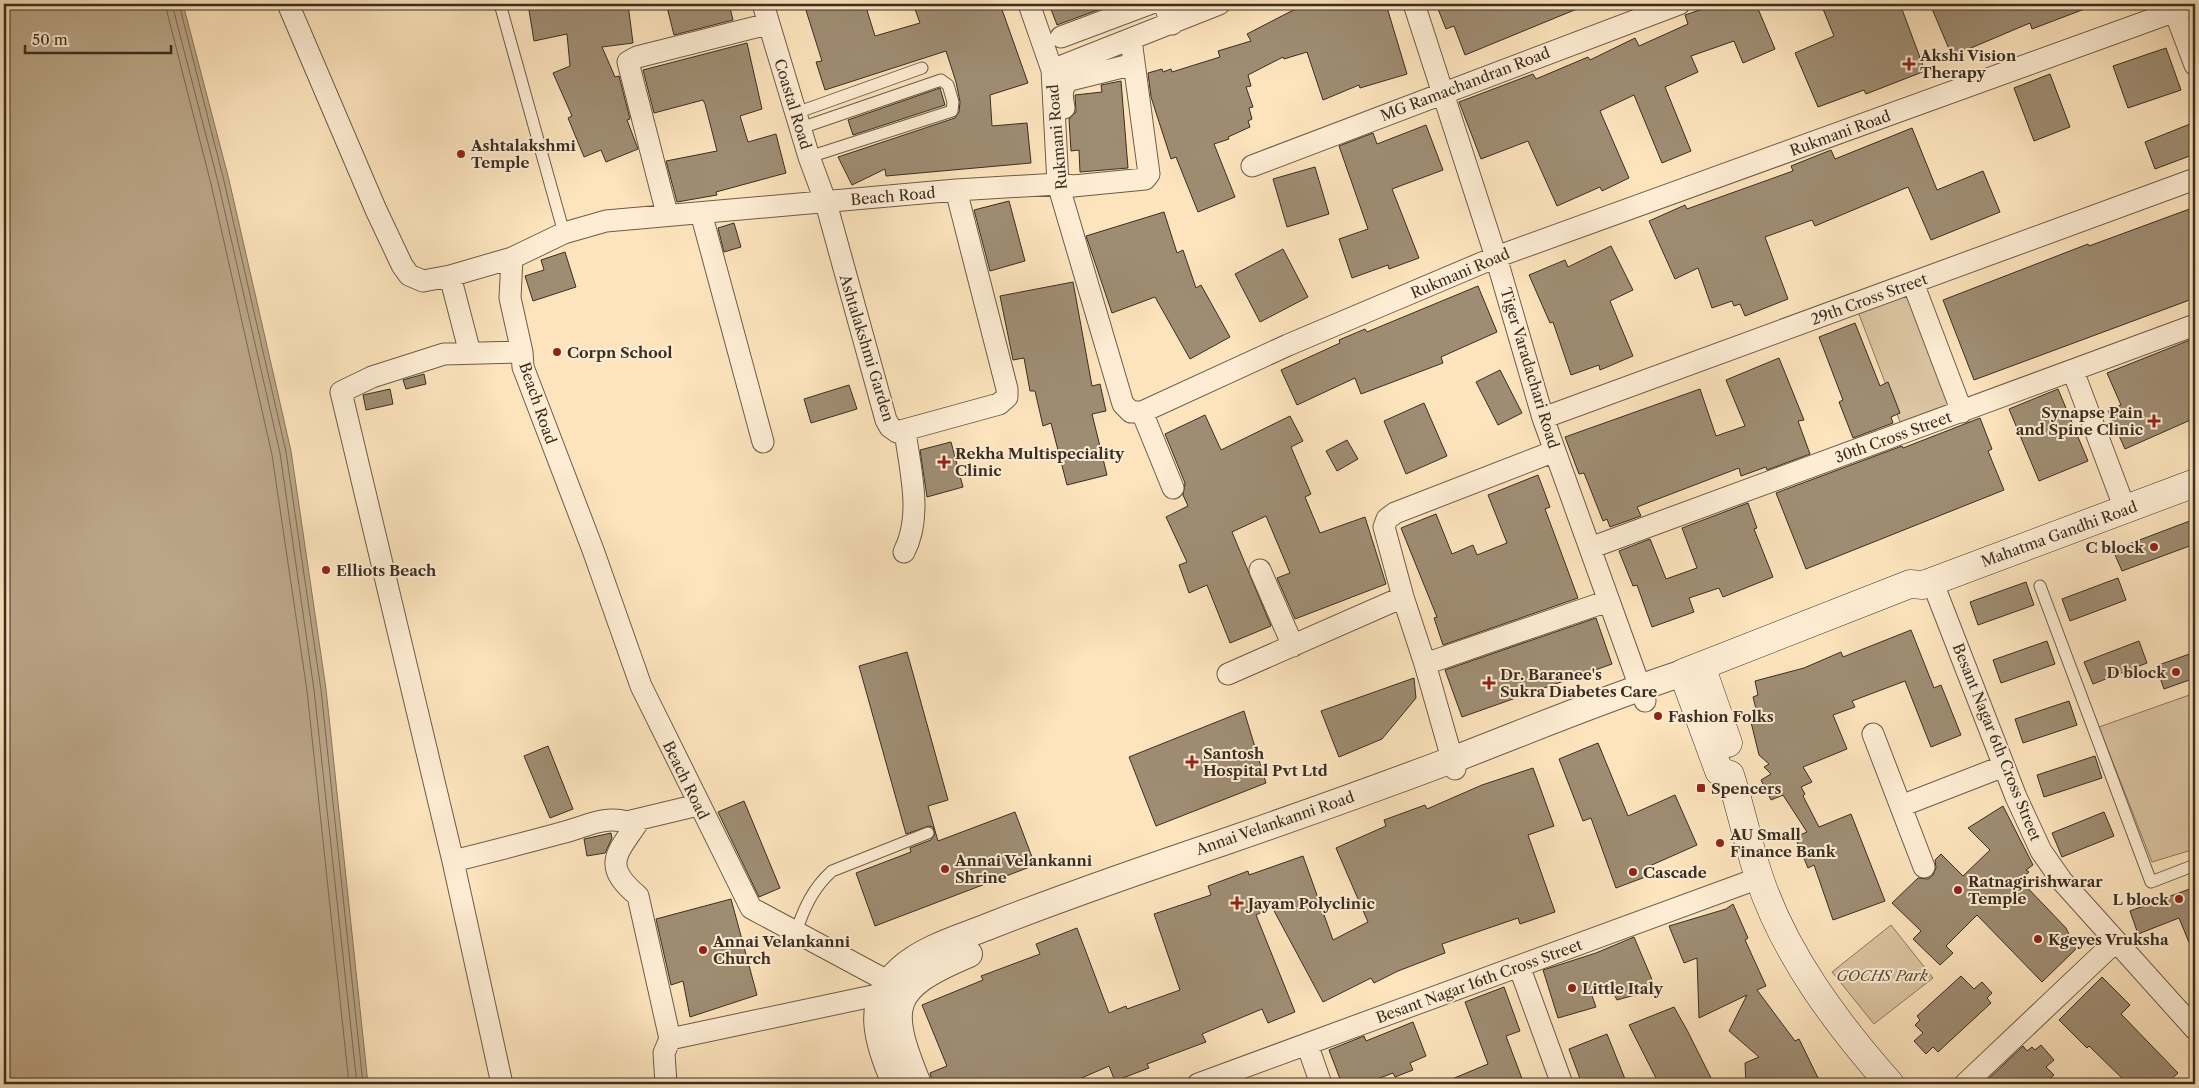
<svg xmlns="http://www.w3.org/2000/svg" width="2199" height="1088" font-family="'Libre Caslon Text',serif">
  <rect width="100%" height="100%" fill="#fde4bd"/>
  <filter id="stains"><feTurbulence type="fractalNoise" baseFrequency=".004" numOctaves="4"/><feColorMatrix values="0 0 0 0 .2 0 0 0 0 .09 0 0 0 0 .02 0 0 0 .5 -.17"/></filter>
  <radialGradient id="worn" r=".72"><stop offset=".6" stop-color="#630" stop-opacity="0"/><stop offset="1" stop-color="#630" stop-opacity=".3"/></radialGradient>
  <path fill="#dcc5a3" stroke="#8b7a62" d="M 1913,290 L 1957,407 L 1902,427 L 1857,309 Z
    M 2195,693 L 2195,849 L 2152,862 L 2099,727 Z
    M 1891,925 L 1933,978 L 1874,1024 L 1832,972 Z"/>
  <path fill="#bba688" stroke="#87765f" d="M 4,4 L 183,4 L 229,180 L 291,451 L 326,689 L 368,1084 L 4,1084 Z"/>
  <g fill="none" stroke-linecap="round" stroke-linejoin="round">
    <path stroke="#7a6a55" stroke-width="1" d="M 165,4 L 211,184 L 272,455 L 307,691 L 349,1084
      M 172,4 L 218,182 L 280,453 L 314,690 L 357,1084
      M 179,4 L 224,181 L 286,452 L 321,690 L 363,1084"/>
  </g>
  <path fill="#9f8d73" stroke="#3a2e22" d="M 528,4 L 628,4 L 633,43 L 602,47 L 615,77 L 619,76 L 630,119 L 627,120 L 638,149 L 606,162 L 601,150 L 584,157 L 568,118 L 572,116 L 553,73 L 570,66 L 567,34 L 534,41 Z
    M 678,4 L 729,4 L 733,20 L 674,35 L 667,7 Z
    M 804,4 L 865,4 L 875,36 L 920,23 L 915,9 L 930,4 L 1000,4 L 1028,83 L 990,95 L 992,126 L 1027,123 L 1031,163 L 886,176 L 885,169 L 852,185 L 838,157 L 955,118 L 959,112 L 960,102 L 956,82 L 946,51 L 825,90 L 816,62 L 822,61 Z
    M 1049,4 L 1114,4 L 1057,25 Z
    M 1305,4 L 1386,4 L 1407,74 L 1360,88 L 1359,85 L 1323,100 L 1307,52 L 1284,59 L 1283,57 L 1248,75 L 1251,86 L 1246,87 L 1253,107 L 1249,108 L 1252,119 L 1248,121 L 1250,127 L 1228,137 L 1229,139 L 1214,144 L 1235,197 L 1198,212 L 1176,157 L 1171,159 L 1151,97 L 1148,73 L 1162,69 L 1163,72 L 1171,69 L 1172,72 L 1220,57 L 1218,51 L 1251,41 L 1247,34 Z
    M 1436,4 L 1589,4 L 1465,55 L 1454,26 L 1446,29 Z
    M 1718,4 L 1756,4 L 1775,49 L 1743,63 L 1734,41 L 1691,56 L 1698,72 L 1665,87 L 1691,151 L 1662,163 L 1634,95 L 1600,111 L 1629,178 L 1602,191 L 1600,187 L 1557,206 L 1528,141 L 1481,159 L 1459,102 L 1533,74 L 1536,79 L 1588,57 L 1590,60 L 1635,38 L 1639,46 L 1688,24 L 1685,15 Z
    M 1821,4 L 1900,4 L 1925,71 L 1866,94 L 1864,90 L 1818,107 L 1795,53 L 1834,36 Z
    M 1930,4 L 2095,4 L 2095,5 L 2032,29 L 2030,23 L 1952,56 Z
    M 747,43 L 762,109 L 740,116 L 748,142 L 776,134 L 786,173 L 716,192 L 717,195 L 677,202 L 666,161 L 717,151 L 705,104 L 703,100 L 654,113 L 643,70 Z
    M 2166,48 L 2181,90 L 2128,108 L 2113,66 Z
    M 2050,74 L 2070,127 L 2034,141 L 2014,88 Z
    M 1121,81 L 1128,168 L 1080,172 L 1079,150 L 1071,151 L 1069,119 L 1076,112 L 1075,95 L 1102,92 L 1101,85 Z
    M 940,88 L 945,105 L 853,135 L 848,120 Z
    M 2195,122 L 2195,154 L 2155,169 L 2145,142 Z
    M 1426,125 L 1443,170 L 1392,189 L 1419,258 L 1389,269 L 1388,265 L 1352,278 L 1339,239 L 1368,229 L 1339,146 L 1373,133 L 1377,144 Z
    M 1912,128 L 1937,190 L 1983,171 L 2000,212 L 1931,240 L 1908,187 L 1815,226 L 1812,220 L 1765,237 L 1788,299 L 1745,316 L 1740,304 L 1734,306 L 1732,301 L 1712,308 L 1698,268 L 1675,279 L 1649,221 L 1685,205 L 1687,209 L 1793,171 L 1791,166 L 1831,150 L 1835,159 Z
    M 1315,167 L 1329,214 L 1287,227 L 1273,179 Z
    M 1009,201 L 1025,261 L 990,271 L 974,210 Z
    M 2195,207 L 2195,298 L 1974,380 L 1943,300 L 2088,244 L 2089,246 Z
    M 1164,212 L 1177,253 L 1183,250 L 1196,288 L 1201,285 L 1230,337 L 1190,359 L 1155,297 L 1112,313 L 1086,236 Z
    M 734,223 L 741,247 L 724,252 L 718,228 Z
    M 1611,246 L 1633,290 L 1610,301 L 1633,356 L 1600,370 L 1599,365 L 1571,375 L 1553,322 L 1550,323 L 1529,275 L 1565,260 L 1568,267 Z
    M 1283,249 L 1308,297 L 1260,322 L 1235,274 Z
    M 565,252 L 576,287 L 533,301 L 525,276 L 544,270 L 541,260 Z
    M 1073,282 L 1092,386 L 1100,384 L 1106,411 L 1092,414 L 1107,475 L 1067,485 L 1051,423 L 1043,426 L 1035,391 L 1030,391 L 1024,358 L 1013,360 L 1000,296 Z
    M 1478,286 L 1497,332 L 1441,357 L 1443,363 L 1361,394 L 1355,378 L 1297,405 L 1281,370 L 1340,343 L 1339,340 L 1365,329 L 1367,332 Z
    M 1855,323 L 1880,386 L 1888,382 L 1900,413 L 1891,417 L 1893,423 L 1853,438 L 1839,402 L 1843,400 L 1819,337 Z
    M 2195,338 L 2195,418 L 2125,449 L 2108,411 L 2121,405 L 2107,373 Z
    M 1779,358 L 1804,420 L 1798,421 L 1810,454 L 1767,470 L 1766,467 L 1741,476 L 1739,468 L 1637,507 L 1641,516 L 1610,527 L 1607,519 L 1603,521 L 1584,473 L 1579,474 L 1565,437 L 1700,389 L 1716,436 L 1745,426 L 1726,380 Z
    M 1500,370 L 1522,413 L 1498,425 L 1476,382 Z
    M 424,374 L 426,384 L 406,389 L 403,380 Z
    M 849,385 L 857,409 L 811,423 L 804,399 Z
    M 390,389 L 393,404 L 366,410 L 363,395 Z
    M 2058,389 L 2088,461 L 2039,481 L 2009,409 Z
    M 1424,403 L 1447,456 L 1406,474 L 1384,421 Z
    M 1205,415 L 1221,450 L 1290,416 L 1303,441 L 1291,447 L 1311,494 L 1305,497 L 1320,533 L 1365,517 L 1386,584 L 1295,619 L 1277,578 L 1290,573 L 1266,516 L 1232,532 L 1271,626 L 1230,643 L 1207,585 L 1189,593 L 1179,565 L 1187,562 L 1166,517 L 1188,506 L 1183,495 L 1185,483 L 1165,434 Z
    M 1980,418 L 1992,449 L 1988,451 L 2004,490 L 1806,569 L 1776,493 L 1902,446 L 1903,448 Z
    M 1347,440 L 1358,459 L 1337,471 L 1326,451 Z
    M 951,442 L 963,487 L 927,497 L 920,450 Z
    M 1538,475 L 1550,507 L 1545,509 L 1578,598 L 1443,645 L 1434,618 L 1437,617 L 1401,528 L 1436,514 L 1452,554 L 1473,545 L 1477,555 L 1507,543 L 1488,495 Z
    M 1748,503 L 1757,528 L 1754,529 L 1773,577 L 1723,597 L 1719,588 L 1689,598 L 1694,612 L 1652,627 L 1637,585 L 1633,586 L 1619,551 L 1650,539 L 1666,579 L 1697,568 L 1682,528 Z
    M 2195,519 L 2195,544 L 2122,571 L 2113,550 Z
    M 2118,578 L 2126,600 L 2070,621 L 2062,599 Z
    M 2026,582 L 2034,605 L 1978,625 L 1970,602 Z
    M 1596,618 L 1612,664 L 1462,717 L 1445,670 Z
    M 1911,630 L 1934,688 L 1941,685 L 1961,735 L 1931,747 L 1905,681 L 1852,701 L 1855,707 L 1833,715 L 1847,749 L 1803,767 L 1812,782 L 1801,787 L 1805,794 L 1803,796 L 1819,827 L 1851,814 L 1885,901 L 1833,920 L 1814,865 L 1808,868 L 1795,837 L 1807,832 L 1783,795 L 1771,800 L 1761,780 L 1771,774 L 1764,767 L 1769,764 L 1759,755 L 1750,718 L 1758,717 L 1753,697 L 1758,695 L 1755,681 L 1804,668 L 1841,652 L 1843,657 Z
    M 2047,641 L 2055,664 L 2001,683 L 1993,660 Z
    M 2139,641 L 2147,663 L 2093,684 L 2084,662 Z
    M 907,652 L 948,800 L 928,806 L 938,841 L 1015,812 L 1035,865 L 875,926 L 856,873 L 911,852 L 910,848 L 931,840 L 935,834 L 933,827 L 929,826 L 906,834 L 859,666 Z
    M 2195,652 L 2195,678 L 2164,689 L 2156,666 Z
    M 1414,678 L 1416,698 L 1382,739 L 1339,757 L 1321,711 Z
    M 2069,701 L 2077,725 L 2023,743 L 2015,719 Z
    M 1244,711 L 1266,783 L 1156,826 L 1129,757 Z
    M 1598,743 L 1628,816 L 1675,795 L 1697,845 L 1645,868 L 1648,876 L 1616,888 L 1591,818 L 1583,821 L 1559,759 Z
    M 548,746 L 573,809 L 550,818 L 524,756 Z
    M 2095,756 L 2102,778 L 2044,797 L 2037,775 Z
    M 1533,768 L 1554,826 L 1528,835 L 1555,912 L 1520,924 L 1518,918 L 1442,944 L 1445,953 L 1398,971 L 1374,983 L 1371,978 L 1323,1002 L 1272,907 L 1256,915 L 1295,1012 L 1268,1023 L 1262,1009 L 1202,1034 L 1206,1042 L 1147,1064 L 1149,1068 L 1115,1081 L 1109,1066 L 1068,1084 L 933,1084 L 930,1073 L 947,1066 L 922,1005 L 983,980 L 981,976 L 1040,954 L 1036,944 L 1077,928 L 1109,1013 L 1126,1006 L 1127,1009 L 1180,990 L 1154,914 L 1211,895 L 1208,886 L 1248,871 L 1249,875 L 1303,856 L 1333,940 L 1368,922 L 1336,848 L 1386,826 L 1384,820 L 1425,805 L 1427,809 L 1482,785 Z
    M 744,801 L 780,888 L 759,897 L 718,812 Z
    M 2003,806 L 2033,865 L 2026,870 L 2029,872 L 2020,880 L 2066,928 L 2076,949 L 2042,982 L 1977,915 L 1946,946 L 1953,953 L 1940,965 L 1913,939 L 1921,931 L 1892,903 L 1918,878 L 1928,879 L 1933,875 L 1936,868 L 1935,860 L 1941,854 L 1963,876 L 1990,850 L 1968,828 Z
    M 2104,812 L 2114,836 L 2062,857 L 2052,833 Z
    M 611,833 L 612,838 L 605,853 L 587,856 L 584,839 Z
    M 2195,887 L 2195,957 L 2179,918 L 2138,934 L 2130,911 Z
    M 731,899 L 757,995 L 690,1017 L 683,981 L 671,985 L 656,919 Z
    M 1733,904 L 1748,938 L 1745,940 L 1766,986 L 1757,990 L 1795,1041 L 1799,1039 L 1821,1084 L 1746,1084 L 1745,1063 L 1759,1057 L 1729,1031 L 1747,995 L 1699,1018 L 1697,958 L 1684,963 L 1669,926 L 1726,909 Z
    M 1634,937 L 1656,989 L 1617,1000 L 1609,985 L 1591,993 L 1596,1007 L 1558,1018 L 1543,970 L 1596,953 Z
    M 1961,976 L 1974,989 L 1982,982 L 1992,993 L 1987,998 L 1991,1003 L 1938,1052 L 1933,1047 L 1926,1054 L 1914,1041 L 1923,1033 L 1915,1025 L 1920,1020 L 1917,1016 Z
    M 2102,977 L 2130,1005 L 2121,1014 L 2178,1073 L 2166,1084 L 2128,1084 L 2089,1046 L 2087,1048 L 2059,1020 Z
    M 1504,987 L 1520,1031 L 1506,1036 L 1524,1084 L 1440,1084 L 1488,1064 L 1465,1002 Z
    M 1674,1007 L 1687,1030 L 1714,1084 L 1659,1084 L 1629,1025 Z
    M 1413,1022 L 1426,1056 L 1410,1063 L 1413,1070 L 1395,1077 L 1393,1073 L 1364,1084 L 1342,1084 L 1329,1050 L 1364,1036 L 1366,1041 Z
    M 1607,1034 L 1627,1084 L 1582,1084 L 1569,1049 Z
    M 2041,1045 L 2054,1060 L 2046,1067 L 2054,1075 L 2043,1084 L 1983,1084 L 2023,1046 L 2027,1051 L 2032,1047 L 2035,1050 Z"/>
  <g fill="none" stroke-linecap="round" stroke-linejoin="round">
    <defs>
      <path id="service" d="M 500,4 L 564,233
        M 796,113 L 922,68
        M 801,128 L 941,80 L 948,85 L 953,102 L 952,111 L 809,157
        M 2040,586 L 2151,882 L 2195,865
        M 796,932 C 804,908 813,888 832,871 L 928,833"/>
      <path id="minor" d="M 288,4 L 376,210 L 402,265 L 409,275 L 423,281 L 450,276 L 512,258
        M 763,4 L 809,157 L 826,203 L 886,420 L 890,427 L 897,432 L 999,404 L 1007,397 L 1007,389 L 956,190
        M 1029,4 L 1052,70 L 1058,184 L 1123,404 L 1131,412 L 1142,412 L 1288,345 L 1496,257 L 2195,4
        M 1164,4 L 1172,24
        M 1414,4 L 1496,257 L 1543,418 L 1645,701
        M 2172,4 L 2195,65
        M 1061,37 L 1149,4
        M 1052,70 L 1219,4
        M 1064,108 C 1062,97 1060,87 1070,80 L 1134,64
        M 1252,166 L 1679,4
        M 701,213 L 763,442
        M 667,214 L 628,62 L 637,57 L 768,24
        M 450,276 L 470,353
        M 1913,283 L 1962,412
        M 2073,371 L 2125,509
        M 1142,412 L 1173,488
        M 1543,418 L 2195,179
        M 1590,548 L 2195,325
        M 904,552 C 923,516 910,470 905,431
        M 1260,570 L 1293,646
        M 1932,581 L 2016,797 L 2041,851 L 2062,881 L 2195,1029
        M 1425,664 L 1608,601
        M 1228,674 L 1403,597
        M 1873,734 L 1924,867
        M 1455,769 L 1425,664 L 1403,597 L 1384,527 L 1387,519 L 1395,513 L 1555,451
        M 1901,806 L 2004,766
        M 640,819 C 618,853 600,864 638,896 L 670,1039 L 664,1053 L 666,1084
        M 453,861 C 489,852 525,843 561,833 C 583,828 603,815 627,822 L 698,805
        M 1519,966 L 1562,1084
        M 889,982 L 751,908 L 641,686 L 593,550 L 523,367 L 522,352 L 510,298 L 512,258 L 564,233 L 606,221 L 956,190 L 1058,184 L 1073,186 L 1145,179 L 1149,174 L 1131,40
        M 670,1039 L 882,994
        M 1307,1044 L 1321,1084
        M 502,1084 L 453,861 L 341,392 L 372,377 L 444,354 L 522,352
        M 1198,1084 L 1759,878
        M 1965,1084 L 2115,942"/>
      <path id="tertiary" d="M 895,1084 C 879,1043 862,1004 901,969 C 925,947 963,937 992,925 C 1069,895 1147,868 1224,842 C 1302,815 1380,787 1457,758 C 1532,729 1606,698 1683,673
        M 918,1084 C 886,1006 888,988 969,954"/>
      <path id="secondary" d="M 1701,666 L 1728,743
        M 1730,775 L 1719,771 L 1683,673 L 1910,584 L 1923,585 L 2195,483
        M 1730,775 C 1741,809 1748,844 1759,877 C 1785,955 1837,1024 1890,1084"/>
    </defs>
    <use href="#service" stroke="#6b5c49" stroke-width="13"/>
    <use href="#minor" stroke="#6b5c49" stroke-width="23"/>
    <use href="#tertiary" stroke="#6b5c49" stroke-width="28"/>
    <use href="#secondary" stroke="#3a2e22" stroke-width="29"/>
    <use href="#service" stroke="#feedd4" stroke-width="11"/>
    <use href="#minor" stroke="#feedd4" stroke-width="21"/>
    <use href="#tertiary" stroke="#feedd4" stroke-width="26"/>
    <use href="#secondary" stroke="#feedd4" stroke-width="28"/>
  </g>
  <g fill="#8f2418" stroke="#feedd4" stroke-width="2">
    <path d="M1906.5 56.5h5v5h5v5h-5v5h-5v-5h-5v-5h5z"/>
    <circle cx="461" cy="154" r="5"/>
    <circle cx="557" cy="352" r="5"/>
    <path d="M2151.5 413.5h5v5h5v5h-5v5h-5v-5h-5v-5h5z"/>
    <path d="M941.5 454.5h5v5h5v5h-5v5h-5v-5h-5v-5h5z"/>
    <circle cx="2154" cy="547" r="5"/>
    <circle cx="326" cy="570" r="5"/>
    <circle cx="2176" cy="672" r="5"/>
    <path d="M1486.5 675.5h5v5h5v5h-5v5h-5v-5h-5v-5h5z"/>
    <circle cx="1658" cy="716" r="5"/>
    <path d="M1189.5 754.5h5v5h5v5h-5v5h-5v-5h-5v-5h5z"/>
    <rect x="1696" y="783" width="10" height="10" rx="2.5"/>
    <circle cx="1720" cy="843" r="5"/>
    <circle cx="945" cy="869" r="5"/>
    <circle cx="1633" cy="872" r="5"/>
    <circle cx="1958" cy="890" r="5"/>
    <circle cx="2179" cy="899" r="5"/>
    <path d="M1234.5 895.5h5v5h5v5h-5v5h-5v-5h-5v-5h5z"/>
    <circle cx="2038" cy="939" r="5"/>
    <circle cx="703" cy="950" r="5"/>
    <circle cx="1572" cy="988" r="5"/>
  </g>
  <g text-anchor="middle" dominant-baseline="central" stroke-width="4" stroke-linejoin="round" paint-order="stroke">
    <g font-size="15" font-weight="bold" fill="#3a2e22" stroke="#feedd4" text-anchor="start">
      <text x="1920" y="55">Akshi Vision<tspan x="1920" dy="17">Therapy</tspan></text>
      <text x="471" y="145">Ashtalakshmi<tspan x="471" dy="17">Temple</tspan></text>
      <text x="567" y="352">Corpn School</text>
      <text x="2143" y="412" text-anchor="end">Synapse Pain<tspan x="2143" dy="17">and Spine Clinic</tspan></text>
      <text x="955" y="453">Rekha Multispeciality<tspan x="955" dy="17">Clinic</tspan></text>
      <text x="2144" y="547" text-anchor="end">C block</text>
      <text x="336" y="570">Elliots Beach</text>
      <text x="2166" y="672" text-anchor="end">D block</text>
      <text x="1500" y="674">Dr. Baranee's<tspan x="1500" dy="17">Sukra Diabetes Care</tspan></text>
      <text x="1668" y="716">Fashion Folks</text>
      <text x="1203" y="753">Santosh<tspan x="1203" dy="17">Hospital Pvt Ltd</tspan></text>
      <text x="1711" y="788">Spencers</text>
      <text x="1730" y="834">AU Small<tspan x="1730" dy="17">Finance Bank</tspan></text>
      <text x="955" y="860">Annai Velankanni<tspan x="955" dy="17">Shrine</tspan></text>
      <text x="1643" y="872">Cascade</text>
      <text x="1968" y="881">Ratnagirishwarar<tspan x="1968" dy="17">Temple</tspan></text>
      <text x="2169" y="899" text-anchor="end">L block</text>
      <text x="1248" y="903">Jayam Polyclinic</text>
      <text x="2048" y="939">Kgeyes Vruksha</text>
      <text x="713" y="941">Annai Velankanni<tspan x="713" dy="17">Church</tspan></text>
      <text x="1582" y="988">Little Italy</text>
    </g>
    <g font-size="15" fill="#3a2e22" stroke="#feedd4">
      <text transform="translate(1465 84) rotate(-21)">MG Ramachandran Road</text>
      <text transform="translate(793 104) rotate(73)">Coastal Road</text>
      <text transform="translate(1840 133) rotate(-20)">Rukmani Road</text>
      <text transform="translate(1057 137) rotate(-95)">Rukmani Road</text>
      <text transform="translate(893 196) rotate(-5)">Beach Road</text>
      <text transform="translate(1460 273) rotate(-23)">Rukmani Road</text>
      <text transform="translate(1869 299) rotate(-20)">29th Cross Street</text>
      <text transform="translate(867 348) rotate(73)">Ashtalakshmi Garden</text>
      <text transform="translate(1530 368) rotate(73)">Tiger Varadachari Road</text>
      <text transform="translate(538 403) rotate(71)">Beach Road</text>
      <text transform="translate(1893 437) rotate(-20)">30th Cross Street</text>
      <text transform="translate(2059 534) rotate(-20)">Mahatma Gandhi Road</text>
      <text transform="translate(1997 742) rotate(68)">Besant Nagar 6th Cross Street</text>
      <text transform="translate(686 780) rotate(64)">Beach Road</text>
      <text transform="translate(1275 823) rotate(-19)">Annai Velankanni Road</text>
      <text transform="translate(1479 981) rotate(-20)">Besant Nagar 16th Cross Street</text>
    </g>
    <g font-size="15" font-style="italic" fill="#5a4c3c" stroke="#feedd4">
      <text x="1882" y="975">GOCHS Park</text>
    </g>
  </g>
  <rect width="2199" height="1088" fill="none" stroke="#fde4bd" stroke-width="20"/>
  <rect x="5" y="5" width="2189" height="1078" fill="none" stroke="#3a2e22" stroke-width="2.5"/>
  <rect x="10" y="10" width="2179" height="1068" fill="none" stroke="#3a2e22"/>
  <path d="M25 45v8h146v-8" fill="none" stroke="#3a2e22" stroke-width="2.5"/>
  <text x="32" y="45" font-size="15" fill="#3a2e22" stroke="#feedd4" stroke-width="4" paint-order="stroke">50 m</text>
  <rect width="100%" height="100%" filter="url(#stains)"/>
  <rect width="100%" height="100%" fill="url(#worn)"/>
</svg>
